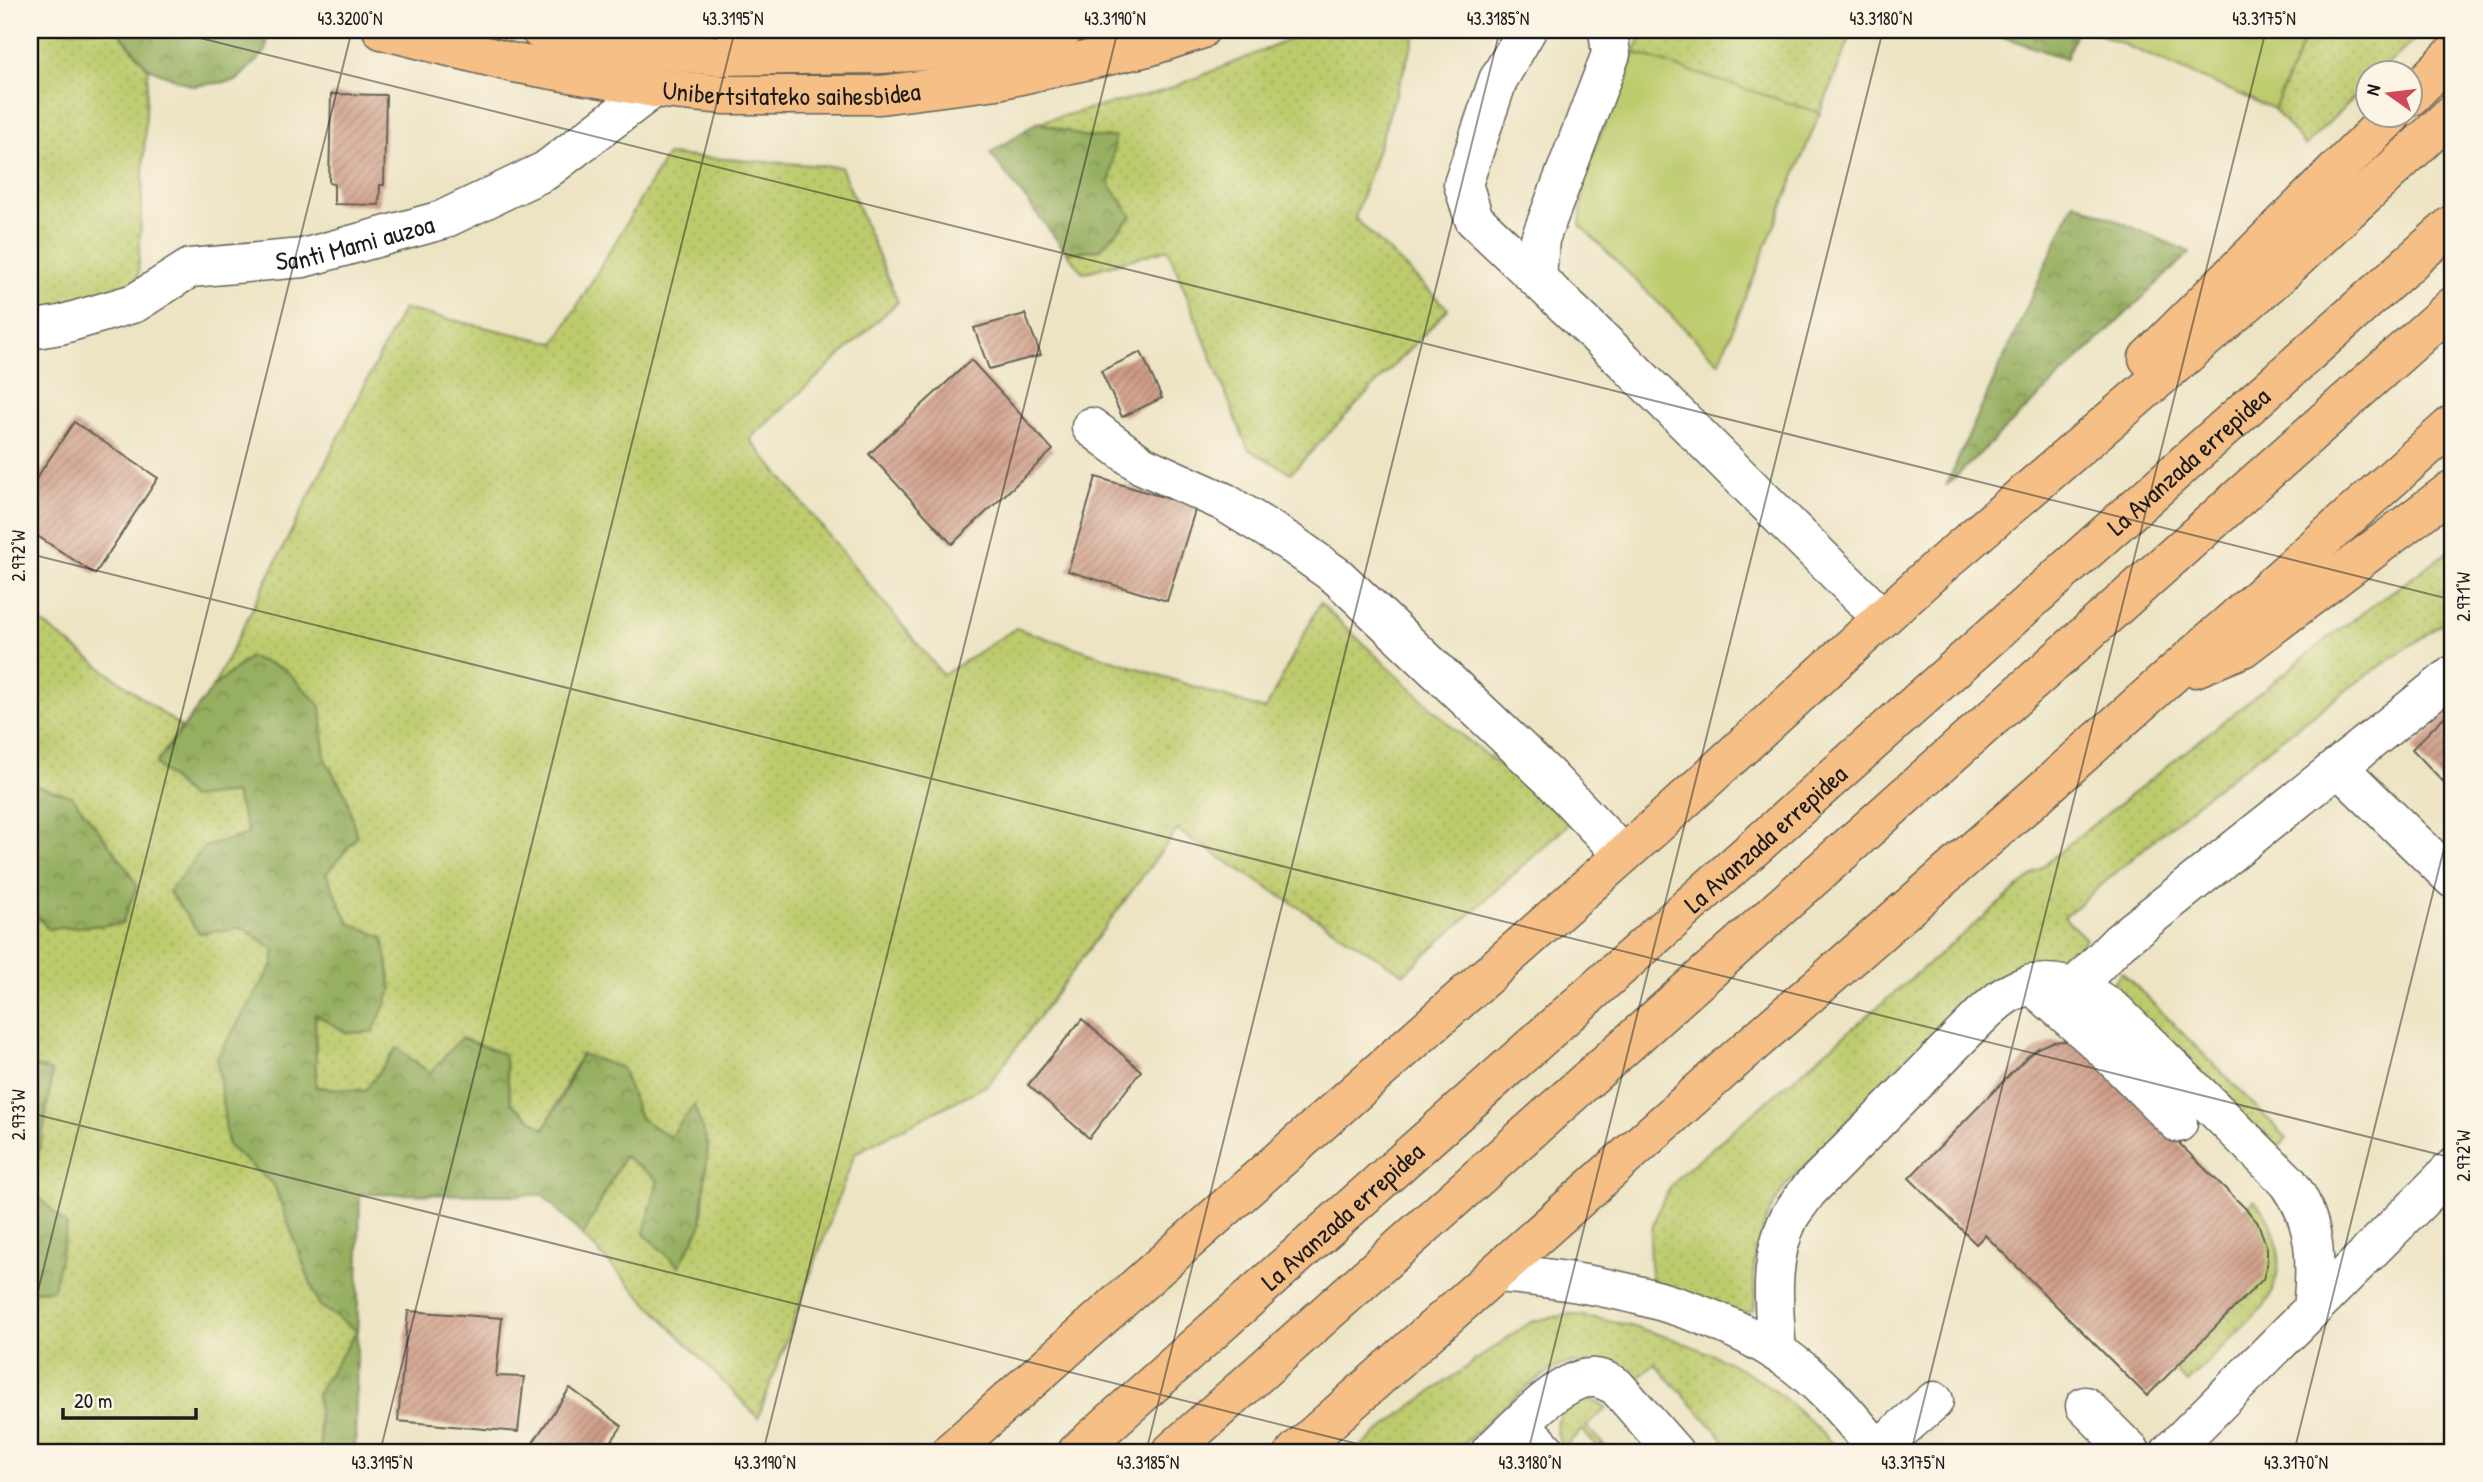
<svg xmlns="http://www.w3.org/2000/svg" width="2483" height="1482" font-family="'Patrick Hand',sans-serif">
  <defs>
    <pattern id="grass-dots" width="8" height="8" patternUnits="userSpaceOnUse" patternTransform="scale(1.75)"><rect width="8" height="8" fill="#bdcb6d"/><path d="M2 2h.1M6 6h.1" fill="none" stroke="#a2ae5e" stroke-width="1.8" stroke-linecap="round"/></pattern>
    <pattern id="forest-crowns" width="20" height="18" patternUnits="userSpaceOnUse" patternTransform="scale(1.75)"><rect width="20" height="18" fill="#96af60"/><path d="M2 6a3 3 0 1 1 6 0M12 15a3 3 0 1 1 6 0" fill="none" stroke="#7a8e4e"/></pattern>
    <pattern id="building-hatch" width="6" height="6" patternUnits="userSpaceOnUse" patternTransform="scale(1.75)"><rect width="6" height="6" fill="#cd9a85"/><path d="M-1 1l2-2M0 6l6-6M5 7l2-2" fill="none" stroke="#a67d6c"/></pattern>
  </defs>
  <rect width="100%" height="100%" fill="#fcf5e5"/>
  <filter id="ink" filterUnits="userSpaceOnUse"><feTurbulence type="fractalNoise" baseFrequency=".0143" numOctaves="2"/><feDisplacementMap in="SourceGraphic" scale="14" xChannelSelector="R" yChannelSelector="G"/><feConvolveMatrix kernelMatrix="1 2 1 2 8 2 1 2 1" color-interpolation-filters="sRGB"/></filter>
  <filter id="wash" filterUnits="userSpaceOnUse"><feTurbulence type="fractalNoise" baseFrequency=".00686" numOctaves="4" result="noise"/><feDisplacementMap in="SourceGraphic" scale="28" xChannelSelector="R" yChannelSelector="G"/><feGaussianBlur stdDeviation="1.57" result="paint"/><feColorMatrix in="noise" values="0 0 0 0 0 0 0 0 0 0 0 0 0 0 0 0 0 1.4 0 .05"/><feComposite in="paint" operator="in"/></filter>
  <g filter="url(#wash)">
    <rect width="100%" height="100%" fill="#ede4c4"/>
    <path fill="url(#grass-dots)" stroke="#6c7444" stroke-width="2" d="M 30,30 L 113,30 L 119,32 L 148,68 L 138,281 L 101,299 L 30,314 Z
      M 1313,30 L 1417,30 L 1355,218 L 1448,309 L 1291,473 L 1248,449 L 1168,249 L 1083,273 L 1067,253 L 1100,249 L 1110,185 L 1114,137 L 1085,137 L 1038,122 L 1166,90 Z
      M 1644,30 L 1853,30 L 1820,113 L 1634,53 Z
      M 2308,30 L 2424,30 L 2379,73 L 2368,74 L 2367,85 L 2305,146 L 2274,109 Z
      M 667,155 L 841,167 L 898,302 L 750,439 L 943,675 L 1016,628 L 1265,710 L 1320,603 L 1454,729 L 1571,822 L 1404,974 L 1177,830 L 989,1084 L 855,1153 L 758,1418 L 583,1236 L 624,1156 L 658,1180 L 644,1234 L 679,1266 L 701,1226 L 708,1145 L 693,1106 L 670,1137 L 640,1118 L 622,1068 L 581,1054 L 544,1130 L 511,1103 L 504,1054 L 365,1091 L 316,1087 L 315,1013 L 347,1033 L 349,923 L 326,873 L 346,795 L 325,760 L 320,706 L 250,657 L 213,687 L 403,309 L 555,343 Z
      M 2453,548 L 2453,634 L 2443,623 L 2356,683 L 2204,797 L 2064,917 L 2086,939 L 2078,949 L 2070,967 L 2011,973 L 1988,984 L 1967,999 L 1785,1186 C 1768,1212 1756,1239 1754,1270 C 1753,1284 1757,1296 1754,1310 L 1741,1314 L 1652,1280 C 1645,1241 1653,1209 1678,1177 L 2069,844 L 2336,632 Z
      M 30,614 L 181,727 L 156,764 L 191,798 L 235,793 L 249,835 L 204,847 L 199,933 L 243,928 L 275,950 L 273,965 L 217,1058 L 228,1146 L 274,1185 L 319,1305 L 358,1331 L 317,1393 L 321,1452 L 30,1452 L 30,1291 L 53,1290 L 31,1188 L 44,1126 L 52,1073 L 30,1064 L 30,907 L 48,929 L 72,796 L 30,784 Z
      M 2122,972 L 2287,1138 L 2276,1150 L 2110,987 Z
      M 2254,1200 C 2283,1230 2286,1272 2264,1306 L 2187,1383 L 2174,1369 L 2267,1248 L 2258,1223 L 2246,1209 Z
      M 1570,1314 C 1637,1323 1720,1350 1774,1390 C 1798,1408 1819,1431 1841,1452 L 1735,1452 L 1655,1364 L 1635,1381 C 1620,1377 1585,1363 1572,1363 C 1543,1364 1479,1431 1455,1452 L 1362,1452 L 1360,1447 L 1406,1410 L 1514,1333 L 1533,1321 Z
      M 1581,1399 L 1592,1400 L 1607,1408 L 1586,1426 L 1610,1452 L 1602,1452 L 1582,1430 L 1562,1449 C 1551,1422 1558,1414 1581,1399 Z"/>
    <path fill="url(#forest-crowns)" stroke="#59663e" stroke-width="2" d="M 113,30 L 267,30 L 266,51 L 236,81 L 192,86 L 148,68 L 119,32 Z
      M 1984,30 L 2077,30 L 2066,59 Z
      M 1038,122 L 1085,137 L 1115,137 L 1110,185 L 1132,216 L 1100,249 L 1067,253 L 990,153 Z
      M 2074,202 L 2190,252 L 1946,486 Z
      M 250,657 L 285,669 L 321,706 L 325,760 L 346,795 L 357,837 L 326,874 L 349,923 L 383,937 L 392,989 L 373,1032 L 347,1033 L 315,1014 L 316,1087 L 365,1091 L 397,1048 L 430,1073 L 461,1038 L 504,1054 L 511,1103 L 544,1129 L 563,1095 L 581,1054 L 622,1068 L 640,1118 L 670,1137 L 694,1105 L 708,1145 L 701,1226 L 679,1266 L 644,1234 L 658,1180 L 624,1156 L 583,1236 L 543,1195 L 360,1194 L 355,1452 L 321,1452 L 317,1393 L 357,1331 L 319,1305 L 274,1185 L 228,1146 L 217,1058 L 273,965 L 275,950 L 243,928 L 199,933 L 169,892 L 204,847 L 249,834 L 235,793 L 191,798 L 156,764 L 213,687 Z
      M 30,784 L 72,796 L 125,865 L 137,886 L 122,924 L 48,929 L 30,907 Z
      M 30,1064 L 52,1072 L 44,1126 L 31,1188 L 67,1226 L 53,1290 L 30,1291 Z"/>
    <path fill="#bdcb6d" stroke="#6c7444" stroke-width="2" d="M 2090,30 L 2308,30 L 2274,109 Z
      M 1634,53 L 1820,113 L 1719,363 L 1580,225 L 1585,171 Z"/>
    <g id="blocks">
      <path fill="url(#building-hatch)" d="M 331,94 L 386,95 L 384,185 L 380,185 L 379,205 L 334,204 L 334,184 L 329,183 Z
        M 1025,314 L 1041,355 L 989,369 L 974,328 Z
        M 1141,352 L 1162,398 L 1122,417 L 1101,371 Z
        M 971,360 L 1053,450 L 952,544 L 869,454 Z
        M 74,422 L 158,478 L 95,574 L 30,531 L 30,488 Z
        M 1096,477 L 1196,507 L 1167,601 L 1068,571 Z
        M 2453,708 L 2453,792 L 2412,749 Z
        M 1082,1019 L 1141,1071 L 1089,1138 L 1028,1085 Z
        M 2065,1041 L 2078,1046 L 2088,1054 L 2246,1209 L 2258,1223 L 2267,1248 L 2267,1265 L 2263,1279 L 2147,1396 L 1985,1235 L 1976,1244 L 1909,1178 L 2028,1056 L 2038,1048 L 2052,1042 Z
        M 408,1311 L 502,1318 L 496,1376 L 524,1377 L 518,1432 L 398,1421 Z
        M 570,1388 L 622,1426 L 604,1452 L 544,1452 L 532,1444 Z"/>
    </g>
  </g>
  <g filter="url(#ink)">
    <use href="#blocks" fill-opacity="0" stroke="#656257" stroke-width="2"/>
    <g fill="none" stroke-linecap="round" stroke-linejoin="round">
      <defs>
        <g id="minor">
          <path d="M 1527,30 L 1498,80 L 1463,184 L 1474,219 L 1624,361 L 1882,618"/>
          <path d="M 722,56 L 771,30"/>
          <path d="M 1537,278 L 1540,239 L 1611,54 L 1608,30"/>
          <path id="s1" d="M 30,330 L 60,325 L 135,303 L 190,268 L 303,258 L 442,220 L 545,171 L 654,88"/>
          <path d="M 1091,427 L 1142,465 L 1224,502 L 1289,542 L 1338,577 L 1550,778 L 1622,854"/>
          <path d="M 2338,767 L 2453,879"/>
          <path d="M 2031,984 L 2099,1044 L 2178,1123"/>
          <path d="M 2075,987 L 2119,942 L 2453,675"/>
          <path d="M 1499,1273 C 1596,1282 1693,1300 1777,1352 C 1817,1377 1850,1416 1879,1452"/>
          <path d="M 1777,1353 C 1774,1307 1768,1261 1789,1218 C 1794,1209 1802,1200 1808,1191 L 1982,1015 C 1990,1008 1999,999 2008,994 C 2048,971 2085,988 2117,1013 L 2288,1182 C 2317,1221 2317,1262 2312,1309"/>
          <path d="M 2085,1406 L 2131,1452"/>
          <path d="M 1521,1424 L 1547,1452"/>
          <path d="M 1877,1450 L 1934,1401"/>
          <path d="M 1490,1452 C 1513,1431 1559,1379 1590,1378 C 1600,1377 1608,1382 1616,1386 L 1674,1452"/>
          <path d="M 2170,1452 L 2453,1168"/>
        </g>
        <g id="major">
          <path id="s2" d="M 382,30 L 514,63 L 654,88 L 725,95 L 880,95 L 998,80 L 1148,47 L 1200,30"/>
          <path d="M 540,30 L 641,49 L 722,56 L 881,54 L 984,47 L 1063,30"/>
          <path d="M 2410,97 L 2453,54"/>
          <path d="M 2148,358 L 2391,116"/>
          <path d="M 2195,668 L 2243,648 L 2453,489"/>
          <path d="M 950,1452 L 1659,823 L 1933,572 L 2275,279 L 2453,113"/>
          <path d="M 1295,1452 L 1740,1055 L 2037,795 L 2453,424"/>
        </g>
        <g id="highway">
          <path id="s3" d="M 1077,1452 L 2453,224"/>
          <path d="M 1171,1452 L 2453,306"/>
        </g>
      </defs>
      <use href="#minor" stroke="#656257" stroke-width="41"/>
      <use href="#major" stroke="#656257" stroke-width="41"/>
      <use href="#highway" stroke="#656257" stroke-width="41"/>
      <use href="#minor" stroke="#fff" stroke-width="38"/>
      <use href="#major" stroke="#f5bf86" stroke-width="38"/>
      <use href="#highway" stroke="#f5bf86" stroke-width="38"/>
    </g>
  </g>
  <path fill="none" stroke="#1c1c1c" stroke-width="2" stroke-opacity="0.45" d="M 168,30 L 2453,600M 2409,30 L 2453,41M 30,554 L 2453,1158M 30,1113 L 1390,1452M 30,1323 L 352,30M 380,1452 L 735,30M 763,1452 L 1118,30M 1146,1452 L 1500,30M 1528,1452 L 1883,30M 1911,1452 L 2266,30M 2294,1452 L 2453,812"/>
  <g text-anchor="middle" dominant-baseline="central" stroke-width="7" stroke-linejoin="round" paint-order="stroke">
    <g font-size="26" fill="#1c1c1c" stroke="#fcf5e5">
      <text stroke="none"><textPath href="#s2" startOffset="416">Unibertsitateko saihesbidea</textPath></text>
      <text stroke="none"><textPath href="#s1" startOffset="341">Santi Mami auzoa</textPath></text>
      <text stroke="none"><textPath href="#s3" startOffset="1489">La Avanzada errepidea</textPath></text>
      <text stroke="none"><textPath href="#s3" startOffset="922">La Avanzada errepidea</textPath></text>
      <text stroke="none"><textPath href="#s3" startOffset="355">La Avanzada errepidea</textPath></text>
    </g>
  </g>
  <rect width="2483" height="1482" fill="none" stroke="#fcf5e5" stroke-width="77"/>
  <g transform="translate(2389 94) rotate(284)"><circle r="33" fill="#fcf5e5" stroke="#a29e95" stroke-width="2"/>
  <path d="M0-5L12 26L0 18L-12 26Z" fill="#d1495b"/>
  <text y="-10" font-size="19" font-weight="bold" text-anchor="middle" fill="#1c1c1c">N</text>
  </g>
  <path d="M63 1408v10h133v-10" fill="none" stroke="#1c1c1c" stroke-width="3.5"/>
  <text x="74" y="1408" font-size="21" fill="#1c1c1c" stroke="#fcf5e5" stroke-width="5" paint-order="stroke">20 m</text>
  <rect x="38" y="38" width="2406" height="1406" fill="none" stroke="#1c1c1c" stroke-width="2.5"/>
  <g font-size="18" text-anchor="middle" fill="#1c1c1c">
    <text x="350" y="25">43.3200°N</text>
    <text x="733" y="25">43.3195°N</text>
    <text x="1115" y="25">43.3190°N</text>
    <text x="1498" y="25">43.3185°N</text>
    <text x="1881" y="25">43.3180°N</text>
    <text x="2264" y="25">43.3175°N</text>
    <text transform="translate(19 556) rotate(-90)" y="6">2.972°W</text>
    <text transform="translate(2464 597) rotate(-90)" y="6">2.971°W</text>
    <text transform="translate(19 1115) rotate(-90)" y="6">2.973°W</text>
    <text transform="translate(2464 1156) rotate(-90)" y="6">2.972°W</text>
    <text x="382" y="1469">43.3195°N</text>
    <text x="765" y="1469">43.3190°N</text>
    <text x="1148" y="1469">43.3185°N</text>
    <text x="1530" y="1469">43.3180°N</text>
    <text x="1913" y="1469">43.3175°N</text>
    <text x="2296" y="1469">43.3170°N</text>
  </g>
</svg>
